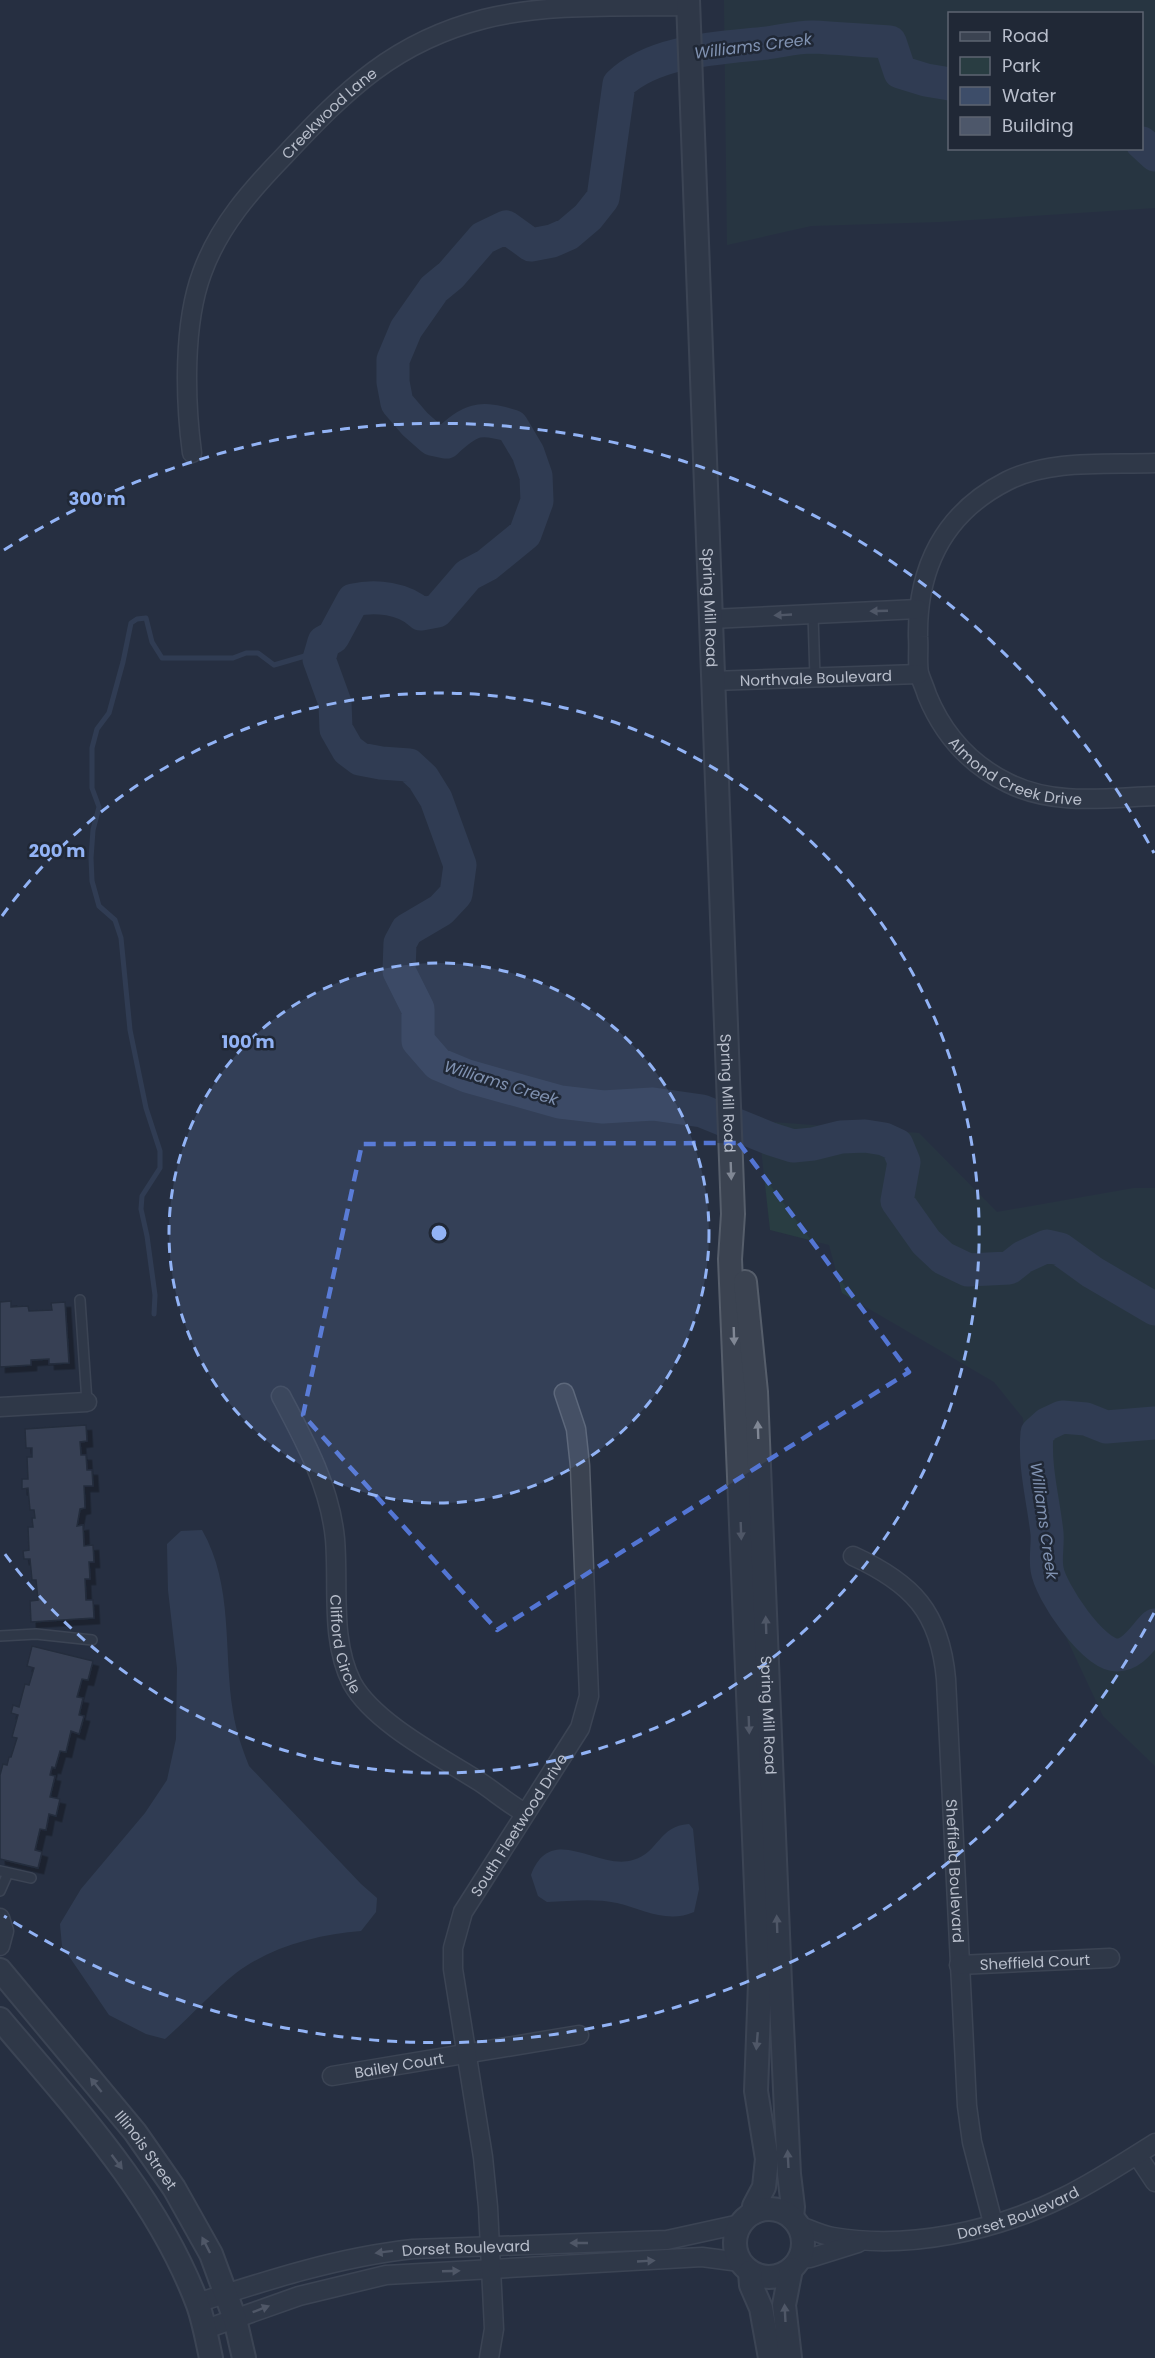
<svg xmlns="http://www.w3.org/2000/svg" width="1155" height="2358" font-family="Poppins,sans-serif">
  <defs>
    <filter id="shadow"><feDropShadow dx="5.5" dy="5.5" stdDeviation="0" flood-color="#0009"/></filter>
  </defs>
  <rect width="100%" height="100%" fill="#273041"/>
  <path fill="#293d42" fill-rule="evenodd" d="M 724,0 L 1155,0 L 1155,208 L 939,222 L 811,226 L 727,245 ZM 950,14 L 1142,14 L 1142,148 L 950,148 Z
    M 758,1121 L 919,1133 L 997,1212 L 1134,1188 L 1155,1188 L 1155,1766 L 1103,1716 L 1036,1573 L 1023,1418 L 994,1382 L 842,1293 L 829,1245 L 770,1230 Z"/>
  <path fill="#3d4d69" d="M 202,1530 C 234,1586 223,1651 233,1712 C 236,1731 242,1748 249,1766 L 361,1884 L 377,1898 L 376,1912 L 361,1931 C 319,1934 270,1947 236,1973 C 211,1993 189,2018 165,2039 L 146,2034 L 109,2015 L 62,1946 L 60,1924 L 81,1889 L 145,1813 L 167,1780 L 176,1739 L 177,1668 L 168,1590 L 167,1544 L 181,1531 Z
    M 689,1824 L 693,1829 L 699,1889 L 694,1912 C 667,1924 643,1909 617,1903 C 595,1898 569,1901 547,1902 L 538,1896 L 531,1875 C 551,1821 597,1871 633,1860 C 659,1853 658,1826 689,1824 Z"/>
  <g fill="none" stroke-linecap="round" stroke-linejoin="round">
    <path stroke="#3d4d69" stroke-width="5" d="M 154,1314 L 155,1295 L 147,1236 L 141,1209 L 142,1196 L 160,1168 L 160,1151 L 146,1108 L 130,1030 L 121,938 L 115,920 L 99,906 L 92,881 L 91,858 L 93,830 L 99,807 L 92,788 L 92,748 L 97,729 L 109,713 L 123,662 L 131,623 L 137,619 L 146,618 L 152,642 L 162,658 L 233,658 L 246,653 L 258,653 L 274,665 L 322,651"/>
    <path stroke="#3d4d69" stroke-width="33" d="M 950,84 L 926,80 L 900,72 L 890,42 C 864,41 839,38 812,37 C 797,37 782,41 767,43 C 720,48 654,50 619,84 L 603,198 L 588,217 L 568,234 L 552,241 L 531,245 L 506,227 L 483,238 L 451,275 L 434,289 L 406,329 L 393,360 L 393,382 L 397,403 L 415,424 L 432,439 L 446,442 C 471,419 479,416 512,426 L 528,453 L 536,476 L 537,501 L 525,534 L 487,565 L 468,575 L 437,611 L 421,614 C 404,598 376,595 353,600 L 333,637 L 324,642 L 319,659 L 335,703 L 336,729 L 348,750 L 360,759 L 381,763 L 409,765 L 423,778 L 436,799 L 460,865 L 456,894 L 441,910 L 407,930 L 400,943 L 399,971 L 418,1009 L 418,1041 L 438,1064 L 467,1076 L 560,1102 L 603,1107 L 653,1104 L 702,1111 L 771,1139 L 793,1146 L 813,1144 L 841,1137 L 865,1136 L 884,1139 L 897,1145 L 904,1162 L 897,1201 L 926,1242 L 943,1258 L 968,1270 L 1009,1268 L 1023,1257 L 1047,1246 L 1060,1249 L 1092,1272 L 1155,1309
      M 1142,143 L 1155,155
      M 1155,1423 L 1106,1427 L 1086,1419 L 1062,1417 L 1047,1424 L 1037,1433 C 1034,1467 1043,1498 1047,1533 C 1048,1545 1045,1558 1047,1569 C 1050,1591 1094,1656 1117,1655 C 1134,1655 1144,1635 1155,1625"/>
  </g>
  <path fill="#4d576a" stroke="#222a38" stroke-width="1.5" filter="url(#shadow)" d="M 11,1301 L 11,1307 L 28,1306 L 29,1311 L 52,1310 L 51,1303 L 65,1302 L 69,1363 L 49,1364 L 49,1359 L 31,1360 L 31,1365 L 0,1367 L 0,1302 Z
    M 86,1425 L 87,1441 L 80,1442 L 81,1455 L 86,1455 L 87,1470 L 92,1470 L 93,1486 L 84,1486 L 85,1508 L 80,1509 L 77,1526 L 83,1525 L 84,1546 L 93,1545 L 94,1562 L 89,1562 L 90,1579 L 85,1579 L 86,1600 L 93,1600 L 94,1618 L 31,1622 L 30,1601 L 38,1600 L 36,1580 L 32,1580 L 30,1559 L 24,1559 L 23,1551 L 29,1550 L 28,1527 L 33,1527 L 32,1518 L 35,1518 L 34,1510 L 30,1510 L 28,1488 L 22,1489 L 22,1479 L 28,1479 L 27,1457 L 32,1457 L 32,1448 L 26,1448 L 25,1429 Z
    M 32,1646 L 93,1661 L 88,1680 L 82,1679 L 77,1697 L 83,1698 L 79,1715 L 84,1716 L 79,1734 L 71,1731 L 66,1752 L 60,1751 L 55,1768 L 52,1767 L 50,1775 L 55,1776 L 50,1797 L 60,1799 L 56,1816 L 49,1814 L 46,1830 L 40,1829 L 35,1850 L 42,1852 L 38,1868 L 0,1859 L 0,1775 L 3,1764 L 7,1765 L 9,1757 L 11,1757 L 17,1738 L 12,1737 L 18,1715 L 11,1713 L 13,1705 L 19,1707 L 25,1684 L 29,1685 L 34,1668 L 27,1666 Z"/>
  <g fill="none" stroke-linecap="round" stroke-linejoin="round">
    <defs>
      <path id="service" d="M 813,614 L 815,678
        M 80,1300 L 87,1402
        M 0,1636 L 36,1634 L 92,1640
        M 0,1871 L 31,1878
        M 0,1891 L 8,1873"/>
      <g id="minor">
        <path id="s1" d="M 192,453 C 185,400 183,324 202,273 C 219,226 251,190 285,155 C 346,90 394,42 484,19 C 546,3 624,7 688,6"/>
        <path id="s2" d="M 1155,463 C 1107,465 1051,459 1007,481 C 944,513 917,568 918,637 C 919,649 917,662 919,673 C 921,680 925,688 927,695 C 943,734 969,764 1008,783 C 1054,806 1105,798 1155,796"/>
        <path d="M 711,619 L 918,609"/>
        <path id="s3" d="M 712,681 L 919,674"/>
        <path id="s4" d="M 281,1396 C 305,1441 330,1487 335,1539 C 339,1586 330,1640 352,1683 C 374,1723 441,1757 480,1782 C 495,1792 509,1804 525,1813"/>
        <path d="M 0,1407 L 87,1402"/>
        <path id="s5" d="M 853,1556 C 912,1583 940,1612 946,1679 L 967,2106 L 972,2142 L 993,2223"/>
        <path d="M 0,1918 L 4,1931 L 0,1946"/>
        <path id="s6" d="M 959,1965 L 1110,1958"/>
        <path id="s7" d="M 332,2076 L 579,2035"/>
        <path d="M 1137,2155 L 1155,2182"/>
        <path id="s8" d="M 798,2225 C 809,2229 821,2235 833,2237 C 909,2250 995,2231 1064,2197 C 1096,2181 1125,2162 1155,2143"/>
        <path d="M 799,2259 L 810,2258 L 858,2243"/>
        <path id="s9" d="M 197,2303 C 268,2280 339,2257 413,2249 L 667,2240 L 740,2224"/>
        <path d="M 206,2329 L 299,2296 L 386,2275 L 702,2257 L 740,2262"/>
        <path id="s10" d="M 489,2358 L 494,2329 L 488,2207 L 483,2157 L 453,1969 L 453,1948 L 463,1912 L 580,1728 L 589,1696 L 580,1466 L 576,1429 L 564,1393"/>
      </g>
      <g id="tertiary">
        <path id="s11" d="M 688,0 L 733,1214 L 730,1259 L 760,1983 L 756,2091 L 767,2159 L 764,2187 L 754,2206 L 753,2213"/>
        <path id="s12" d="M 745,1282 L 756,1392 L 780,1983 L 789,2174 L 793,2207 L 792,2218"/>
        <path id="s13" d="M 0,1970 L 135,2132 L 174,2188 L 211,2254 L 235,2319 L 244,2358"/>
        <path d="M 0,2019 C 74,2107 157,2195 198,2305 C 204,2322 207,2340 211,2358"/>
        <circle cx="769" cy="2243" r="34"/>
        <path d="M 750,2272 L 751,2285 L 761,2308 L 770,2358"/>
        <path d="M 790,2358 L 784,2305 L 791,2269"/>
      </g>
    </defs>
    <use href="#service" stroke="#565e6b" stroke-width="12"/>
    <use href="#minor" stroke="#565e6b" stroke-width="21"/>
    <use href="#tertiary" stroke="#565e6b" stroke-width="26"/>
    <use href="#service" stroke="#3b4351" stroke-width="9"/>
    <use href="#minor" stroke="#3b4351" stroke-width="18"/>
    <use href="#tertiary" stroke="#3b4351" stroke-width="22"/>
  </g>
  <defs><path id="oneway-solid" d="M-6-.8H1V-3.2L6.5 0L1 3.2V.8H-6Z" transform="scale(1.5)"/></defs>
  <g fill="#808794">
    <use href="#oneway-solid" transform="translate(879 611) rotate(178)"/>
    <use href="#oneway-solid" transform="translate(783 615) rotate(177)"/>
    <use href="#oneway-solid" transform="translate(731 1171) rotate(88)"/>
    <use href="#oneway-solid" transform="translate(734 1336) rotate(88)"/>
    <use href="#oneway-solid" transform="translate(758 1430) rotate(-92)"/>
    <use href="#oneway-solid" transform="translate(741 1531) rotate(88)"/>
    <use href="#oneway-solid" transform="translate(766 1625) rotate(-92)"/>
    <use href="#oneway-solid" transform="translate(749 1725) rotate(88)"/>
    <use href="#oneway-solid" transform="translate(777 1924) rotate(-92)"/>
    <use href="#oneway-solid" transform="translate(757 2041) rotate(95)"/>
    <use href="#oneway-solid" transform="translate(96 2085) rotate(-129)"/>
    <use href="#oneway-solid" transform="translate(788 2159) rotate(-93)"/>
    <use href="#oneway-solid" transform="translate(117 2162) rotate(53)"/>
    <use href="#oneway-solid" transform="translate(579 2243) rotate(180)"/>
    <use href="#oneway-solid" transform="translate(206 2245) rotate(-117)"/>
    <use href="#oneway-solid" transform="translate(384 2252) rotate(173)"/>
    <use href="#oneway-solid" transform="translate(646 2261) rotate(-3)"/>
    <use href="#oneway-solid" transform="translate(451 2271) rotate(-2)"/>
    <use href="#oneway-solid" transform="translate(261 2309) rotate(-21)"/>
    <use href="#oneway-solid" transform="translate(785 2313) rotate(-93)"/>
  </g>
  <path d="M0 0H1155V2358H0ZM 739,1143 L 909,1372 L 497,1630 L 303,1415 L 362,1144 Z" fill="#273041" fill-opacity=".55" fill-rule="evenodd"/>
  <path fill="none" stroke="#5375d3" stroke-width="4.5" stroke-dasharray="12 8" stroke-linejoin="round" d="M 739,1143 L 909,1372 L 497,1630 L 303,1415 L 362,1144 Z"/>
  <circle cx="439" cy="1233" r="270" fill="#92b3f5" fill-opacity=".12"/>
  <g fill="none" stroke="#92b3f5" stroke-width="3" stroke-dasharray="10 8">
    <circle cx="439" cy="1233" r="270"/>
    <path d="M2 916A540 540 0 1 1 2 1550"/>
    <path d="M1154 1613A810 810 0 0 1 4 1916M4 550A810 810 0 0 1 1154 853"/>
  </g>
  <g text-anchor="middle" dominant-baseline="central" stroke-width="5" stroke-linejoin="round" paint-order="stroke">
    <g font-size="15" fill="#b8becb" stroke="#202836">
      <text stroke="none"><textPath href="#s1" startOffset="388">Creekwood Lane</textPath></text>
      <text stroke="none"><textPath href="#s11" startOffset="608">Spring Mill Road</textPath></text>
      <text stroke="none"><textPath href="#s3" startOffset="104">Northvale Boulevard</textPath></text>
      <text stroke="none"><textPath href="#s2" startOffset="525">Almond Creek Drive</textPath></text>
      <text stroke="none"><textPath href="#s11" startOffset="1094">Spring Mill Road</textPath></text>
      <text stroke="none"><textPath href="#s4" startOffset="260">Clifford Circle</textPath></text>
      <text stroke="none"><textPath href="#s12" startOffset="434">Spring Mill Road</textPath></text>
      <text stroke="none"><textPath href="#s10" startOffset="554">South Fleetwood Drive</textPath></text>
      <text stroke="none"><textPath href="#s5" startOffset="356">Sheffield Boulevard</textPath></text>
      <text stroke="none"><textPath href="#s6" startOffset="76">Sheffield Court</textPath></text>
      <text stroke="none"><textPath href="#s7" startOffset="68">Bailey Court</textPath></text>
      <text stroke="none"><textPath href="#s13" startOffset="232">Illinois Street</textPath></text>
      <text stroke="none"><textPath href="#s8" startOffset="226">Dorset Boulevard</textPath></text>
      <text stroke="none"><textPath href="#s9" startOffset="276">Dorset Boulevard</textPath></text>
    </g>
    <g font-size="16" font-style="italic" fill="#8092b1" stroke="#202836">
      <text transform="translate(753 46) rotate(-7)">Williams Creek</text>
      <text transform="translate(501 1083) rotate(17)">Williams Creek</text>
      <text transform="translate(1044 1521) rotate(82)">Williams Creek</text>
    </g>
  </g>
  <circle cx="439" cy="1233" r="9" fill="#92b3f5" stroke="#202836" stroke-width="3"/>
  <g font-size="18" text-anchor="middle" font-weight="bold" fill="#92b3f5" stroke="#202836" stroke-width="5" stroke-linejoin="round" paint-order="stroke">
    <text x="97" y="505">300 m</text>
    <text x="57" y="857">200 m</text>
    <text x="248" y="1048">100 m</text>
  </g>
  <rect x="948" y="12" width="195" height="138" fill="#202836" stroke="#5d6472" stroke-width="1.5"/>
  <rect x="960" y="32" width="30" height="9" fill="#3b4351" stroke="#5d6472" stroke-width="1.5"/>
  <text x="1002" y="42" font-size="18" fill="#b8becb">Road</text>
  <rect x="960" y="57" width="30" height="18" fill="#293d42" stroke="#5d6472" stroke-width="1.5"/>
  <text x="1002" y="72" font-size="18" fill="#b8becb">Park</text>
  <rect x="960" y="87" width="30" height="18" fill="#3d4d69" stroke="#5d6472" stroke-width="1.5"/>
  <text x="1002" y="102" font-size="18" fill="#b8becb">Water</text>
  <rect x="960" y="117" width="30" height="18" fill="#4d576a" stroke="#5d6472" stroke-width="1.5"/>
  <text x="1002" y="132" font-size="18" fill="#b8becb">Building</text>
</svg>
